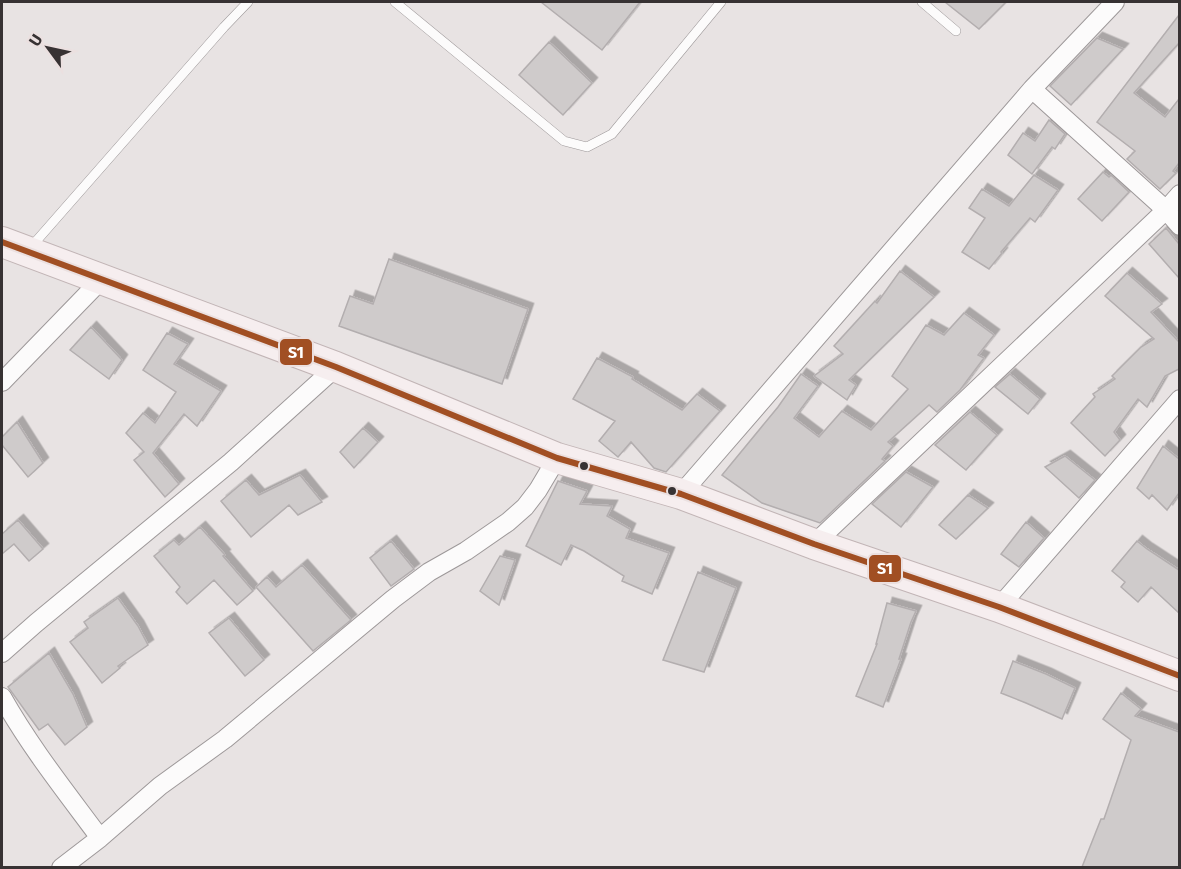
<svg xmlns="http://www.w3.org/2000/svg" width="1181" height="869" font-family="'Fira Sans',sans-serif">
  <defs>
    <filter id="shadow"><feDropShadow dx="5.5" dy="-5.5" stdDeviation="0" flood-color="#0004"/></filter>
  </defs>
  <rect width="100%" height="100%" fill="#e8e3e3"/>
  <path fill="#cfcbcb" stroke="#b3aeaf" stroke-width="1.5" filter="url(#shadow)" d="M 541,2 L 640,2 L 602,50 Z
    M 945,2 L 1006,2 L 979,29 Z
    M 1179,15 L 1179,43 L 1134,93 L 1165,117 L 1179,99 L 1179,163 L 1173,171 L 1176,173 L 1160,189 L 1127,159 L 1135,151 L 1097,122 Z
    M 1097,38 L 1123,49 L 1071,105 L 1050,86 Z
    M 549,42 L 592,83 L 563,115 L 519,75 Z
    M 1049,120 L 1065,134 L 1055,149 L 1052,147 L 1032,174 L 1008,155 L 1023,133 L 1035,141 Z
    M 1103,172 L 1109,177 L 1111,175 L 1129,192 L 1102,221 L 1078,199 Z
    M 1034,175 L 1058,190 L 1035,222 L 1030,218 L 1001,252 L 1002,253 L 989,269 L 962,252 L 985,218 L 969,208 L 982,189 L 1009,206 Z
    M 1166,228 L 1179,244 L 1179,278 L 1149,244 Z
    M 389,259 L 528,309 L 502,384 L 339,326 L 350,296 L 373,304 Z
    M 900,271 L 934,297 L 849,380 L 856,385 L 847,400 L 814,376 L 843,354 L 834,346 L 875,301 L 877,303 Z
    M 1127,273 L 1162,304 L 1151,312 L 1179,342 L 1179,369 L 1165,376 L 1147,407 L 1138,399 L 1114,432 L 1120,440 L 1105,456 L 1071,423 L 1095,397 L 1093,394 L 1115,379 L 1112,376 L 1141,347 L 1154,339 L 1105,296 Z
    M 964,313 L 994,335 L 978,355 L 984,358 L 960,390 L 937,412 L 929,405 L 888,442 L 893,446 L 882,459 L 885,461 L 820,523 L 762,503 L 722,475 L 778,407 L 801,374 L 818,386 L 794,418 L 819,437 L 842,411 L 871,430 L 908,389 L 892,376 L 926,325 L 944,335 Z
    M 91,327 L 122,360 L 109,379 L 70,350 Z
    M 167,333 L 188,344 L 174,364 L 221,391 L 197,426 L 184,414 L 153,453 L 179,484 L 165,497 L 134,460 L 144,452 L 126,433 L 143,413 L 155,423 L 176,392 L 143,370 Z
    M 597,358 L 633,377 L 632,379 L 682,410 L 697,394 L 720,411 L 666,472 L 654,468 L 631,442 L 618,457 L 599,441 L 615,421 L 573,399 Z
    M 1010,374 L 1040,399 L 1028,414 L 995,387 Z
    M 970,412 L 997,435 L 966,470 L 935,445 Z
    M 17,422 L 43,463 L 28,477 L 2,445 L 2,437 Z
    M 363,428 L 378,442 L 354,468 L 340,452 Z
    M 1163,446 L 1179,459 L 1179,493 L 1167,510 L 1152,495 L 1149,499 L 1137,488 Z
    M 1065,456 L 1095,480 L 1079,498 L 1045,467 Z
    M 906,472 L 933,487 L 901,527 L 872,504 Z
    M 300,475 L 322,502 L 298,515 L 289,505 L 251,537 L 221,501 L 246,480 L 259,495 Z
    M 558,481 L 587,491 L 580,504 L 612,506 L 607,516 L 630,529 L 626,538 L 669,553 L 652,594 L 622,581 L 624,576 L 584,551 L 571,545 L 561,565 L 526,546 Z
    M 968,495 L 988,508 L 956,539 L 939,525 Z
    M 18,520 L 43,549 L 29,561 L 14,544 L 2,554 L 2,534 Z
    M 1026,522 L 1044,538 L 1019,567 L 1001,554 Z
    M 200,527 L 225,555 L 223,556 L 253,591 L 237,605 L 214,580 L 187,604 L 176,592 L 180,587 L 154,556 L 174,540 L 179,545 Z
    M 391,541 L 414,569 L 391,586 L 370,558 Z
    M 1137,541 L 1147,549 L 1179,570 L 1179,613 L 1151,587 L 1138,602 L 1121,587 L 1125,582 L 1112,571 Z
    M 500,556 L 515,560 L 499,605 L 480,591 Z
    M 302,565 L 351,620 L 313,651 L 256,587 L 267,577 L 276,587 Z
    M 698,572 L 736,588 L 704,672 L 663,660 Z
    M 118,598 L 138,626 L 148,645 L 118,666 L 120,668 L 102,683 L 70,642 L 88,628 L 84,622 Z
    M 887,603 L 916,611 L 911,622 L 899,659 L 901,659 L 883,707 L 856,696 L 877,644 L 876,644 Z
    M 229,618 L 264,660 L 245,676 L 209,633 Z
    M 49,653 L 73,694 L 87,727 L 65,745 L 48,724 L 39,730 L 8,687 Z
    M 1013,661 L 1046,674 L 1075,688 L 1062,719 L 1026,703 L 1001,693 Z
    M 1121,693 L 1141,709 L 1135,716 L 1179,732 L 1179,867 L 1082,867 L 1101,819 L 1104,819 L 1131,740 L 1103,719 Z"/>
  <g fill="none" stroke-linecap="round" stroke-linejoin="round">
    <defs>
      <path id="service" d="M 395,2 L 564,141 L 587,147 L 612,134 L 721,2
        M 922,2 L 956,31
        M 31,247 L 224,27 L 248,2"/>
      <path id="minor" d="M 1032,89 L 1166,210 L 1180,226
        M 2,382 L 102,279
        M 681,494 L 1032,89 L 1115,2
        M 814,544 L 1166,210 L 1180,194
        M 999,607 L 1180,399
        M 2,653 L 36,623 L 231,462 L 336,367
        M 2,697 C 30,747 66,792 100,838
        M 61,868 L 100,838 L 160,786 L 225,739 L 393,599 L 429,572 L 466,551 L 508,522 L 525,507 L 538,490 L 557,458"/>
      <path id="primary" d="M 2,242 L 336,367 L 557,458 L 681,494 L 814,544 L 999,607 L 1180,676"/>
    </defs>
    <use href="#service" stroke="#9d9899" stroke-width="10"/>
    <use href="#minor" stroke="#9d9899" stroke-width="20"/>
    <use href="#primary" stroke="#c2b5b6" stroke-width="32"/>
    <use href="#service" stroke="#fcfbfb" stroke-width="9"/>
    <use href="#minor" stroke="#fcfbfb" stroke-width="18"/>
    <use href="#primary" stroke="#f6eeef" stroke-width="30"/>
    <defs>
      <path id="bus-1" d="M 2,242 L 336,367 L 557,458 L 681,494 L 814,544 L 999,607 L 1180,676"/>
    </defs>
    <use href="#bus-1" stroke="#ebe0e0" stroke-width="10"/>
    <use href="#bus-1" stroke="#a14f23" stroke-width="6"/>
  </g>
  <g fill="#373233" stroke="#ebe0e0" stroke-width="2">
    <circle cx="584" cy="466" r="5"/>
    <circle cx="672" cy="491" r="5"/>
  </g>
  <g stroke="#ebe0e0" stroke-width="2">
    <rect x="279" y="338" width="34" height="28" rx="6" fill="#a14f23"/>
    <rect x="868" y="554" width="34" height="29" rx="6" fill="#a14f23"/>
  </g>
  <g font-size="16" text-anchor="middle" font-weight="bold" fill="#fff">
    <text x="296" y="358">S1</text>
    <text x="885" y="574">S1</text>
  </g>
  <rect width="1181" height="869" fill="none" stroke="#373233" stroke-width="6"/>
  <g transform="translate(48 48) rotate(303)" stroke="#ebe0e0" stroke-width="4.5" paint-order="stroke">
  <path d="M0-4.5L10 22L0 15L-10 22Z" fill="#373233"/>
  <text y="-9" font-size="16" font-weight="bold" text-anchor="middle" fill="#373233">U</text>
  </g>
</svg>
